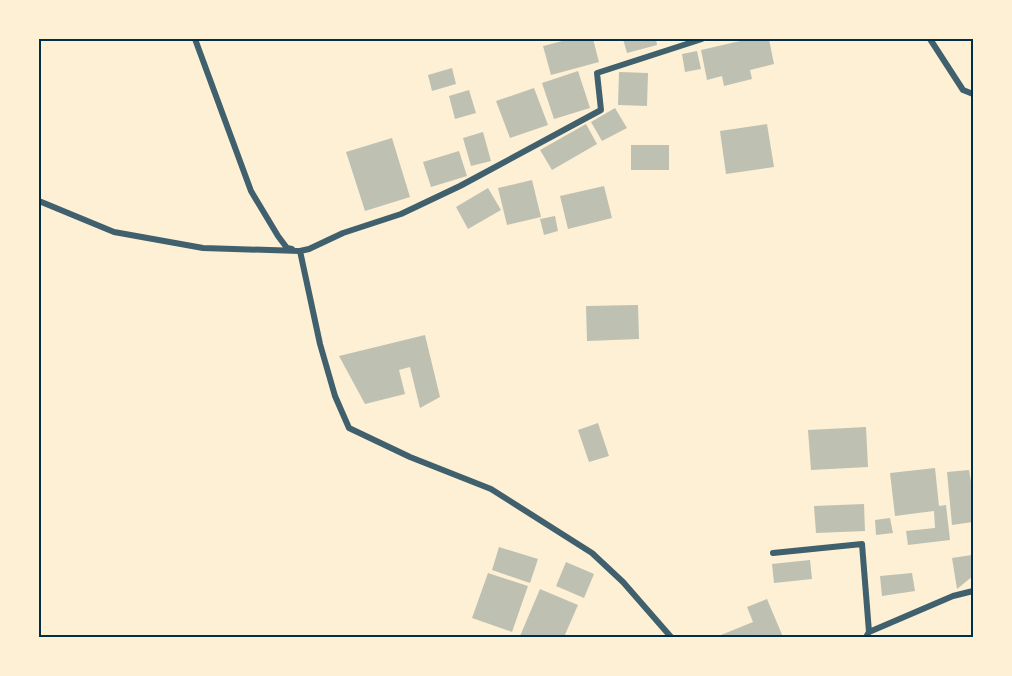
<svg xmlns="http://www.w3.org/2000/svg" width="1012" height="676" font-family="'DejaVu Sans',sans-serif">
  <rect width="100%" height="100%" fill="#fdf0d5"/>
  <path fill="#bec0b2" d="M 570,39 L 593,39 L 599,62 L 551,75 L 543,46 Z
    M 623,39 L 656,39 L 657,45 L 627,53 Z
    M 749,39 L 769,39 L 774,64 L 750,70 L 752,79 L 724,86 L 722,76 L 707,80 L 701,50 Z
    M 697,51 L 701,69 L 685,72 L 682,54 Z
    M 452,68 L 456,84 L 432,91 L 428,75 Z
    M 578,71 L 590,108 L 554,119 L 542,83 Z
    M 619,72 L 648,73 L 647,106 L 618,105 Z
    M 534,88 L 548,125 L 510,138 L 496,101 Z
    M 469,90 L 476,113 L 455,119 L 449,96 Z
    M 615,108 L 627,128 L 602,141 L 591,122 Z
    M 586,124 L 597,144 L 552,170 L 540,150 Z
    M 767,124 L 774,167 L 726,174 L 720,131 Z
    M 483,132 L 491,161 L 471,166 L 463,138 Z
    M 392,138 L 410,197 L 365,211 L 346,152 Z
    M 631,145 L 669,145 L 669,170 L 631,170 Z
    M 459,151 L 467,176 L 431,187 L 423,162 Z
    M 532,180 L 541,217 L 507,225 L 498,188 Z
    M 604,186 L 612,218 L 568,229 L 560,196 Z
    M 488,188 L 501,210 L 468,229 L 456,207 Z
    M 555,216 L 558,231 L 544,235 L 540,219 Z
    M 638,305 L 639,339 L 587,341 L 586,306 Z
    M 425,335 L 440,397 L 420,408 L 410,367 L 399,370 L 405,394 L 365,404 L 339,356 Z
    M 598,423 L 609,456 L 589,462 L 578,430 Z
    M 866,427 L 868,467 L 811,470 L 808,430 Z
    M 935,468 L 939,506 L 946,505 L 950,540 L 908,545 L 906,531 L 935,528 L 934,511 L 895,516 L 890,473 Z
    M 969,470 L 973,494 L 973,522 L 952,525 L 947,472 Z
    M 864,504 L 865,531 L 816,533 L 814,506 Z
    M 890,518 L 893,533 L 876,535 L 875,520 Z
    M 499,547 L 538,559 L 530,583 L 492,570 Z
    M 972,555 L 973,576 L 957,589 L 952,558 Z
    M 810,560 L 812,579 L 774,583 L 772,564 Z
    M 566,562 L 594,574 L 584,598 L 556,586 Z
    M 488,573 L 528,586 L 512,632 L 472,618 Z
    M 912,573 L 915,591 L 882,596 L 880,576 Z
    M 540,589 L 578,605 L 564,637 L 520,636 Z
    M 767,599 L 783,637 L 716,637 L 753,622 L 747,607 Z"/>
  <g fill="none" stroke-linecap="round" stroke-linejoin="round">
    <path stroke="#3f606c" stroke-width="6" d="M 195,39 L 251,191 L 278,236 L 287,248 L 292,249
      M 930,39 L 963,90 L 973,94
      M 39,201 L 114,232 L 203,248 L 300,251 L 309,249 L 343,233 L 401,214 L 460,186 L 601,110 L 597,73 L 702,39
      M 300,251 L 320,344 L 335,396 L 349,428 L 410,457 L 491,489 L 592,553 L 623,582 L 671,637
      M 773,553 L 862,544 L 869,632
      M 866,637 L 869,632 L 953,596 L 973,591"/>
  </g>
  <rect width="1012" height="676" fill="none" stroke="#fdf0d5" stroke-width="81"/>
  <rect x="40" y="40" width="932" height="596" fill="none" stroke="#003049" stroke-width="2"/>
</svg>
